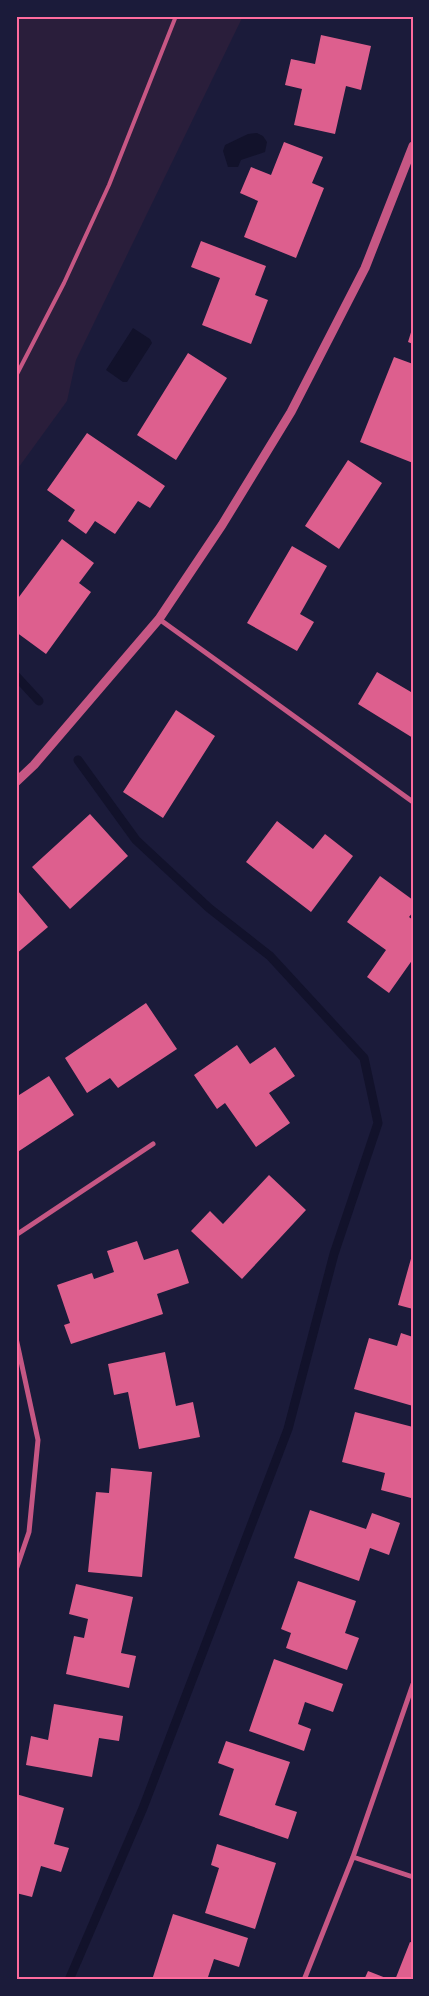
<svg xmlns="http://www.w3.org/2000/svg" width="429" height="1996" font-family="'Source Serif 4',serif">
  <rect width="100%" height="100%" fill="#1b1b3a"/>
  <path fill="#2a1e3b" d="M 16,16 L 243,16 L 76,360 L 67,401 L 16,471 Z"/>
  <path fill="#12122b" d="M 257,133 L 263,136 L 267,142 L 265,152 L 241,160 L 238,167 L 228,167 L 223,151 L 225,145 L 248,134 Z
    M 133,328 L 150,339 L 152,343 L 127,382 L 123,382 L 106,370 Z"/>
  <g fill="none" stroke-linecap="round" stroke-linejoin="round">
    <path stroke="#12122b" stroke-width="9" d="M 16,676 L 39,701
      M 69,1980 L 143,1808 L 288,1429 L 334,1254 L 378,1123 L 364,1058 L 270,956 L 209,908 L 136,840 L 78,760"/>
  </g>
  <path fill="#dd5f8e" d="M 321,35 L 371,46 L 361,90 L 346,86 L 335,134 L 294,125 L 302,89 L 285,85 L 291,59 L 315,64 Z
    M 284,142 L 323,157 L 312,183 L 324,188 L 296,258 L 244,237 L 258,201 L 240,193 L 251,167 L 271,175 Z
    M 201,241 L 266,266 L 255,295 L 268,300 L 251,344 L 202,325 L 220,278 L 191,267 Z
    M 412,329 L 413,329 L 413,344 L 408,342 Z
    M 188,353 L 227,378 L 176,460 L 137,435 Z
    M 394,357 L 413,364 L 413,463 L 360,442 Z
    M 87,433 L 165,486 L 150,508 L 138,501 L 115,534 L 95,521 L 86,534 L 68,521 L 75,510 L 47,490 Z
    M 348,460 L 382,483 L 339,549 L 305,526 Z
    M 62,539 L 94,563 L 79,583 L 91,592 L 46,654 L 16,632 L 16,601 Z
    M 292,546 L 327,566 L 300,614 L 314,622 L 297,651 L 247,623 Z
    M 377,672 L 411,692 L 413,690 L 413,738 L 358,704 Z
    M 176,710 L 215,736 L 163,818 L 123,792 Z
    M 90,814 L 128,856 L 70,909 L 32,867 Z
    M 277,821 L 313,849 L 325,834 L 353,856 L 311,912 L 246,862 Z
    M 380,876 L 413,900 L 413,912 L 409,917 L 413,920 L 413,959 L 389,993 L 367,977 L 386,950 L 347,922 Z
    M 18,891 L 48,927 L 16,954 L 16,893 Z
    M 146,1003 L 177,1049 L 118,1088 L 110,1078 L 87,1093 L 65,1058 Z
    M 237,1045 L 250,1064 L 275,1047 L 295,1076 L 269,1093 L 290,1123 L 256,1147 L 225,1103 L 217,1109 L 194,1075 Z
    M 49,1076 L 74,1115 L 16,1153 L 16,1097 Z
    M 269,1175 L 306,1210 L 242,1279 L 191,1231 L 210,1211 L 223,1224 Z
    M 137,1241 L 144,1260 L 178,1249 L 189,1283 L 157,1294 L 163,1314 L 71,1344 L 64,1325 L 70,1323 L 57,1285 L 92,1273 L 94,1279 L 114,1272 L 107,1251 Z
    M 412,1255 L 413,1255 L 413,1309 L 398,1305 Z
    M 401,1333 L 413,1337 L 413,1406 L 354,1389 L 369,1338 L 397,1346 Z
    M 165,1352 L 176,1406 L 193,1402 L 200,1437 L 139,1449 L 128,1392 L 114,1395 L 108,1364 Z
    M 355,1412 L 413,1427 L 413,1489 L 411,1498 L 381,1490 L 385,1473 L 342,1462 Z
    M 111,1468 L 152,1472 L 142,1577 L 88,1572 L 96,1492 L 109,1493 Z
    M 310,1510 L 366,1529 L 372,1513 L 400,1523 L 389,1555 L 370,1548 L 359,1581 L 294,1558 Z
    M 298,1581 L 356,1601 L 345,1633 L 359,1638 L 347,1670 L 286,1648 L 291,1633 L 281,1629 Z
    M 76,1584 L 133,1597 L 121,1653 L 136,1656 L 129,1688 L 66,1674 L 74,1636 L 84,1638 L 88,1619 L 69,1614 Z
    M 274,1659 L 343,1684 L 333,1712 L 305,1702 L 298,1724 L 311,1729 L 304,1751 L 249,1731 Z
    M 54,1704 L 123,1716 L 119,1741 L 99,1738 L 92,1777 L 26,1765 L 31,1736 L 48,1740 Z
    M 226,1741 L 290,1762 L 275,1805 L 297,1812 L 288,1839 L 219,1815 L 234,1769 L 218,1763 Z
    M 16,1794 L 64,1808 L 54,1844 L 69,1848 L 61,1872 L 41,1866 L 32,1897 L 16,1893 Z
    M 217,1844 L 276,1863 L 255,1929 L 205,1913 L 219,1868 L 211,1865 Z
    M 173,1914 L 248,1938 L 239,1967 L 214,1959 L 207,1980 L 152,1980 Z
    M 410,1942 L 413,1943 L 413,1980 L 395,1980 Z
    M 368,1971 L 391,1980 L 364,1980 Z"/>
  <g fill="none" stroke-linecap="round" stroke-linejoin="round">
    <path stroke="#c65784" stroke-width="4" d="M 16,376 L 64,283 L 109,185 L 176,16"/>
    <path stroke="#c65784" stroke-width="5" d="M 159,619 L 413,802
      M 16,1235 L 153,1144
      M 16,1338 L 38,1440 L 29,1532 L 16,1570
      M 353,1857 L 413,1877
      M 304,1980 L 353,1857 L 413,1684"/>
    <path stroke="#c65784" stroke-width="9" d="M 16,782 L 34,765 L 159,619 L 222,525 L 291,412 L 365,268 L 413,146"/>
  </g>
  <rect width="429" height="1996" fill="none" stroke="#1b1b3a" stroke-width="35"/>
  <rect x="18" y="18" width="394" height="1960" fill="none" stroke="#ff6b9d" stroke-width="2"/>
</svg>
